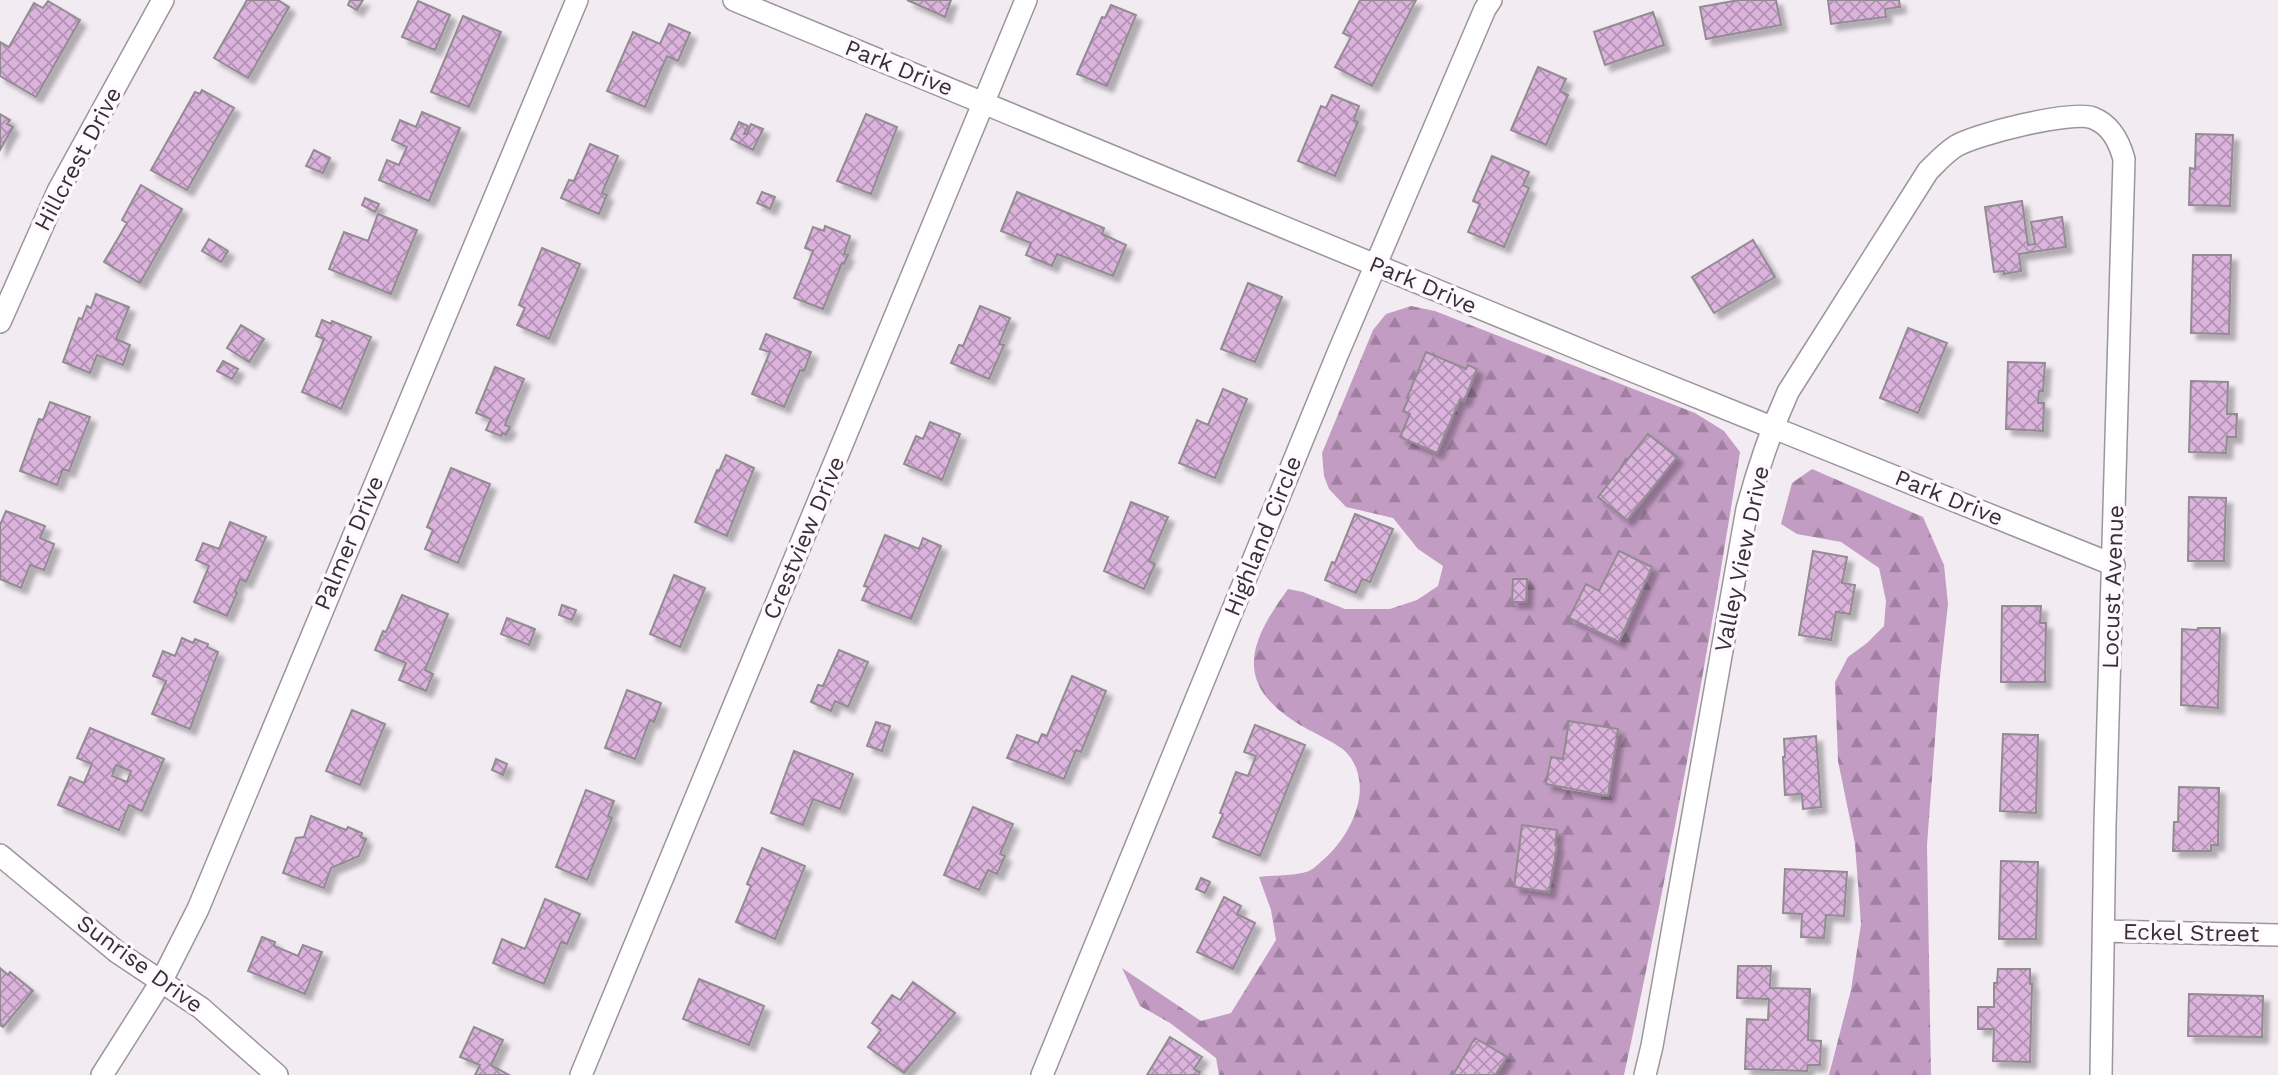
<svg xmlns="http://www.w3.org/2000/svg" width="2278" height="1075" font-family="'Work Sans',sans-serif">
  <defs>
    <pattern id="forest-firs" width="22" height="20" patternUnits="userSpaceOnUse" patternTransform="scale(1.75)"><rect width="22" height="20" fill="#c39cc4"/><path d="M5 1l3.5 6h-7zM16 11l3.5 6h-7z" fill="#9f80a0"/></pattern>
    <pattern id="building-cross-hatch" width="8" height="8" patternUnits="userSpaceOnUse" patternTransform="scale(1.75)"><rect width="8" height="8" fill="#dbb3dc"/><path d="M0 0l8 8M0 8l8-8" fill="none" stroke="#b292b3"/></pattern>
    <filter id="shadow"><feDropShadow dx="6" dy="6" stdDeviation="2" flood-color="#0004"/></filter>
  </defs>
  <rect width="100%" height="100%" fill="#f2ebf2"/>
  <path fill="url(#forest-firs)" fill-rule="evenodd" d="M 1411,306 L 1435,311 L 1695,413 L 1724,431 L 1740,452 C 1707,660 1669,869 1624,1075 L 1495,1075 L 1506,1057 L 1476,1038 L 1453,1075 L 1219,1075 L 1216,1058 L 1170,1023 L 1140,1006 L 1122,968 L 1201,1021 L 1231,1013 L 1276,940 L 1271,910 L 1259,877 C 1274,875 1292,876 1306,872 C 1312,871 1318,864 1323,860 C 1352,835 1376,785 1346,752 C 1338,744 1312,732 1300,725 C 1233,684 1248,644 1288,589 L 1303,592 L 1345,609 L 1390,609 L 1417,600 L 1438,586 L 1443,566 L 1418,549 L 1393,518 L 1346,507 L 1329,489 L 1324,476 L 1322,453 L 1373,330 L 1386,314 ZM 1426,352 L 1466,369 L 1468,366 L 1477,369 L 1464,401 L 1460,399 L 1437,453 L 1400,437 L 1410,414 L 1404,411 ZM 1648,434 L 1677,458 L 1626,519 L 1598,496 ZM 1619,551 L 1652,567 L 1619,642 L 1570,618 L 1586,585 L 1599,591 ZM 1513,579 L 1527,580 L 1526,602 L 1512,602 ZM 1569,721 L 1618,729 L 1608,796 L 1562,789 L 1562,787 L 1546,784 L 1550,757 L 1563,759 ZM 1557,830 L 1555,845 L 1557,846 L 1549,891 L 1515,887 Z
    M 1812,469 L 1923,517 L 1944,565 L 1948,604 L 1939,686 L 1927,845 L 1931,1075 L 1829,1075 L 1851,990 L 1861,924 L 1855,844 L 1838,761 L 1835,682 L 1848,657 L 1867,643 L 1884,626 L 1886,601 L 1879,568 L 1841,542 L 1797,534 L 1781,524 L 1792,483 Z"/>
  <path fill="url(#building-cross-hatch)" stroke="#928c92" stroke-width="2" fill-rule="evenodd" filter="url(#shadow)" d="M 247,0 L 278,0 L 289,7 L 248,78 L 214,58 Z
    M 350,0 L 363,0 L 357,10 L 348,5 Z
    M 907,0 L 951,0 L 945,17 Z
    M 1360,0 L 1416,0 L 1372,86 L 1335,67 L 1351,37 L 1343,33 Z
    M 1739,0 L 1776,0 L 1781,25 L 1706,39 L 1700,7 Z
    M 1828,0 L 1899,0 L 1900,7 L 1885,9 L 1886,17 L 1831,24 Z
    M 48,1 L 80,20 L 36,97 L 0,76 L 0,42 L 9,47 L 34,3 L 43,8 Z
    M 418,1 L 450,15 L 435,50 L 402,37 Z
    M 1111,5 L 1136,15 L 1107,86 L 1077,74 L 1102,17 L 1105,18 Z
    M 1653,12 L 1664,45 L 1605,65 L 1594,32 Z
    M 463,16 L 501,32 L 469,107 L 431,92 Z
    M 669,24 L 690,33 L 678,61 L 667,56 L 645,107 L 607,91 L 633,32 L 660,44 Z
    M 1538,67 L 1566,79 L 1560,91 L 1568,95 L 1546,145 L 1511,130 Z
    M 202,90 L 234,108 L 187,190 L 151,170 L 195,92 L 200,94 Z
    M 1332,95 L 1359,106 L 1354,120 L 1358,122 L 1335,176 L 1298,161 L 1321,106 L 1326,108 Z
    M 422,112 L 460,128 L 429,201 L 379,180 L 387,160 L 399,165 L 407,147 L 392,140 L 400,120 L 416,127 Z
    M 0,114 L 10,120 L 7,124 L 13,127 L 0,150 Z
    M 866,114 L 897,127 L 871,194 L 837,181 Z
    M 739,122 L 748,126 L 744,134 L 747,134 L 751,124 L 763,129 L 753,150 L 731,139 Z
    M 2196,134 L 2233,135 L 2230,206 L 2189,205 L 2190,168 L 2195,169 Z
    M 590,144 L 618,156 L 602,193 L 607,195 L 599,214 L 561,198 L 569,180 L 574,181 Z
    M 314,150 L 330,158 L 323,173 L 306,166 Z
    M 1492,156 L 1529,172 L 1523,185 L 1529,188 L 1504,247 L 1468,232 L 1480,204 L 1473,201 Z
    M 141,185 L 182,209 L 140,283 L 104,262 L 127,223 L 122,220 Z
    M 762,192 L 775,197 L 770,209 L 757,203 Z
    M 1017,192 L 1104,228 L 1102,234 L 1126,245 L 1113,276 L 1057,254 L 1052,266 L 1026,255 L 1031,243 L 1001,231 Z
    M 365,198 L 379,204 L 375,212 L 362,205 Z
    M 2022,201 L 2028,245 L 2035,244 L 2031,222 L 2062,217 L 2066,247 L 2019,254 L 2021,271 L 2004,274 L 2004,271 L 1994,272 L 1985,207 Z
    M 378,214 L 417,230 L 391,294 L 329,269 L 344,232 L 368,241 Z
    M 825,226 L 850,236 L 844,254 L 848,255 L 844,264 L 842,263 L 823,309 L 794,298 L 813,251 L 805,248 L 813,227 L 824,231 Z
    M 209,239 L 228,251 L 221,262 L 202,251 Z
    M 1753,240 L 1775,277 L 1714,313 L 1692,277 Z
    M 542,248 L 580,264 L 549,339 L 517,325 L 525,308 L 519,305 Z
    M 2193,255 L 2231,255 L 2229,334 L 2191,333 Z
    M 1248,283 L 1282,297 L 1255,362 L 1221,349 Z
    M 96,294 L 129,307 L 116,339 L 130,345 L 123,365 L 97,355 L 90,373 L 63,362 L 79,318 L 82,319 L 87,306 L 91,308 Z
    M 980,306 L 1010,318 L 999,344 L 1004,345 L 989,379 L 951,363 L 959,345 L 963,346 Z
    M 322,320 L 331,324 L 332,321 L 371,337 L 341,409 L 302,392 L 324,339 L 316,336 Z
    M 241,325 L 264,339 L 249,362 L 227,348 Z
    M 1908,328 L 1947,343 L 1918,413 L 1880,398 Z
    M 766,334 L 811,352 L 804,371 L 800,370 L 784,407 L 752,394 L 770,352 L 760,349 Z
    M 1426,352 L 1466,369 L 1468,365 L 1477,369 L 1464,401 L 1460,399 L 1437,453 L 1400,437 L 1410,414 L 1403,411 L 1409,398 L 1407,398 Z
    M 223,361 L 238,369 L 232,379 L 217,371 Z
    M 2008,362 L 2045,363 L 2043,391 L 2039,391 L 2038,403 L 2044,403 L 2043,431 L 2006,429 Z
    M 495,367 L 524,379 L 505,425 L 510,427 L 506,435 L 502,433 L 501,436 L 486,430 L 491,419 L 476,413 Z
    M 2191,381 L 2228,382 L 2227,414 L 2237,414 L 2236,437 L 2227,437 L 2226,453 L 2189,452 Z
    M 1223,389 L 1247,399 L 1215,478 L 1179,463 L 1197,420 L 1208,425 Z
    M 50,402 L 90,417 L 69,471 L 63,469 L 57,485 L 20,471 L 39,419 L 43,420 Z
    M 930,422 L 960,434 L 942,480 L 904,464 L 916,436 L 923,439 Z
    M 1648,434 L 1677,457 L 1627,520 L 1598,497 Z
    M 726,455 L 754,468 L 727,536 L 695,522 L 717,470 L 719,471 Z
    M 451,468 L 490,484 L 458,563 L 425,549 L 433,530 L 427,527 Z
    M 2189,497 L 2226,498 L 2224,561 L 2188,561 Z
    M 1131,502 L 1168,517 L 1149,561 L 1155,564 L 1144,589 L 1104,571 Z
    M 6,511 L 45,526 L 40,538 L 54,544 L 44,570 L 30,565 L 21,588 L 0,579 L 0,525 Z
    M 1355,514 L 1393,529 L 1370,582 L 1362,579 L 1356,593 L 1325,580 L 1332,562 L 1335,563 Z
    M 230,522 L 266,537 L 246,582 L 240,579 L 235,591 L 237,593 L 227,616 L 194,602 L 209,566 L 196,560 L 203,543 L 219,549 Z
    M 885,535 L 919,549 L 923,538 L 941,546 L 911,619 L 862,600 L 868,587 L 864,586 Z
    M 1619,551 L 1652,567 L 1619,642 L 1569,618 L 1586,584 L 1599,591 Z
    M 1813,551 L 1847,557 L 1842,583 L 1855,585 L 1850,614 L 1836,612 L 1831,640 L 1799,635 Z
    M 674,575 L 705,588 L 680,647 L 650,634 Z
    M 1513,579 L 1527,579 L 1526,602 L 1512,602 Z
    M 402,595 L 448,614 L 425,670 L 433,674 L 426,691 L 399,680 L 406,663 L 375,650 L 383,631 L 386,632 Z
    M 562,605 L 576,610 L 572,620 L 559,615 Z
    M 2002,606 L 2041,606 L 2040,623 L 2046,623 L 2045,682 L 2001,682 Z
    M 507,618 L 535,629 L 529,645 L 501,634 Z
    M 2198,628 L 2220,628 L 2218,708 L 2181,705 L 2182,629 L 2197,630 Z
    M 182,638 L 193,643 L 195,639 L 208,644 L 207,647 L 218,652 L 190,729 L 152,714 L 166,681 L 153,676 L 163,651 L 175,656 Z
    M 839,650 L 868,662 L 848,707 L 835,701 L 831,711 L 811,702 L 818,685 L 823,686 Z
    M 1072,676 L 1106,691 L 1081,752 L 1076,750 L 1064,779 L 1007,758 L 1017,735 L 1038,743 L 1042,734 L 1047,736 Z
    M 627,690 L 661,703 L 654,722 L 650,720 L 635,759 L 605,748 Z
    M 352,710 L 385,724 L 360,785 L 326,771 Z
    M 1569,721 L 1618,729 L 1608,796 L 1546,784 L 1551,757 L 1563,759 Z
    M 876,722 L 890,726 L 882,751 L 867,746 Z
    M 1255,725 L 1305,745 L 1260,856 L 1213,837 L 1223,814 L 1220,813 L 1236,772 L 1248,776 L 1256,756 L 1244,752 Z
    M 90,728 L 164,759 L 142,811 L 129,805 L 119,830 L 58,805 L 70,777 L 84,783 L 92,764 L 77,758 ZM 116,765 L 131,771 L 127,782 L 112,776 Z
    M 2003,734 L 2038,735 L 2036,813 L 2000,811 Z
    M 1816,736 L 1821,807 L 1803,809 L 1802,794 L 1785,795 L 1783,757 L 1785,757 L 1784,739 Z
    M 794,751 L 853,774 L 840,809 L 813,799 L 803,825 L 771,813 Z
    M 496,759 L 507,764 L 503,775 L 492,770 Z
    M 2179,787 L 2219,788 L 2218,845 L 2211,845 L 2211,851 L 2173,851 L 2174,822 L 2178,822 Z
    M 586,790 L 614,801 L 608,816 L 612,818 L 587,880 L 556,867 Z
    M 973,807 L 1013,824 L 1000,854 L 1005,856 L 997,874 L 988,870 L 979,890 L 944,875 Z
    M 311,816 L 346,830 L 348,827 L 362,833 L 361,837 L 366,839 L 359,856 L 331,868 L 324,888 L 283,873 L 296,838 L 304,837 Z
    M 1522,825 L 1557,830 L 1555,845 L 1557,845 L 1549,892 L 1514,887 Z
    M 762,848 L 805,866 L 775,939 L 736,922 L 751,886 L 747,884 Z
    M 2001,861 L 2038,862 L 2036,939 L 1999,939 Z
    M 1785,869 L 1847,872 L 1844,916 L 1826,915 L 1824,938 L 1801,937 L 1802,914 L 1783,913 Z
    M 1201,878 L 1210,882 L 1205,893 L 1196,889 Z
    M 1224,897 L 1241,906 L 1237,914 L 1255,923 L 1233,969 L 1197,952 Z
    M 545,899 L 580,914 L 567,944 L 561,942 L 544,984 L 493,963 L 502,939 L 525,949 Z
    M 262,937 L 275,942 L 274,946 L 298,956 L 303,945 L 322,952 L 305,994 L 248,971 Z
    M 1738,966 L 1771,966 L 1770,988 L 1810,989 L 1808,1040 L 1821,1041 L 1820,1065 L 1808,1065 L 1807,1071 L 1745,1069 L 1747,1019 L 1768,1020 L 1769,999 L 1737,998 Z
    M 0,968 L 8,975 L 10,972 L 33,991 L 3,1027 L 0,1025 Z
    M 1998,969 L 2030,969 L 2030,984 L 2032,984 L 2030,1062 L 1993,1061 L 1994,1029 L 1978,1029 L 1978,1007 L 1994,1007 L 1994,983 L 1997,983 Z
    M 699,979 L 764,1006 L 749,1045 L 683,1019 Z
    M 913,982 L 955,1013 L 904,1073 L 868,1047 L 881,1030 L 872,1023 L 892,995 L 900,1000 Z
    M 2189,994 L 2263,996 L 2262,1037 L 2188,1036 Z
    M 474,1027 L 503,1040 L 491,1065 L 509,1075 L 475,1075 L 480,1065 L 460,1057 Z
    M 1170,1037 L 1202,1057 L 1194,1069 L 1200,1072 L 1198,1075 L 1147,1075 Z
    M 1475,1038 L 1507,1057 L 1495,1075 L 1453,1075 Z"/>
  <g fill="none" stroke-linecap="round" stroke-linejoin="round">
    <defs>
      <path id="street" d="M 734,0 L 1620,366 L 2114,565
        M 0,322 L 58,191 L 163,0
        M 0,855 L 117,952 L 201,1008 L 277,1075
        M 2104,931 L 2278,935
        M 102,1075 L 161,982 L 198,909 L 577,0
        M 581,1075 L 1026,0
        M 1042,1075 L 1338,353 L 1485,9 L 1491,0
        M 1645,1075 L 1652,1046 L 1747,509 C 1758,468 1771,430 1788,392 L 1928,171 C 1937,162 1945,153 1956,146 C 1976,134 2072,110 2093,118 C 2111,125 2119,141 2124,159 L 2105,825 L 2101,1075"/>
    </defs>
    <use href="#street" stroke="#9c969c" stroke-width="24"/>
    <use href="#street" stroke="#fff" stroke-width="21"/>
  </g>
  <g text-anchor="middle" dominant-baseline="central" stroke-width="7" stroke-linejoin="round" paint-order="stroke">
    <g font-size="23" fill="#343134" stroke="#fff8ff">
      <text transform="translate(899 68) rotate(22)">Park Drive</text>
      <text transform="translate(78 159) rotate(-62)">Hillcrest Drive</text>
      <text transform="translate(1423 285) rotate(23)">Park Drive</text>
      <text transform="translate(1949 498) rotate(22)">Park Drive</text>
      <text transform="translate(1263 536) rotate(-68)">Highland Circle</text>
      <text transform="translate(804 538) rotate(-67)">Crestview Drive</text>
      <text transform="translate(349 543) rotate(-67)">Palmer Drive</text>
      <text transform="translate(1742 559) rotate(-78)">Valley View Drive</text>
      <text transform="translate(2113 587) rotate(-88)">Locust Avenue</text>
      <text transform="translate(2191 933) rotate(1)">Eckel Street</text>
      <text transform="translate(140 964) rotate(36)">Sunrise Drive</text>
    </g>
  </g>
</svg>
